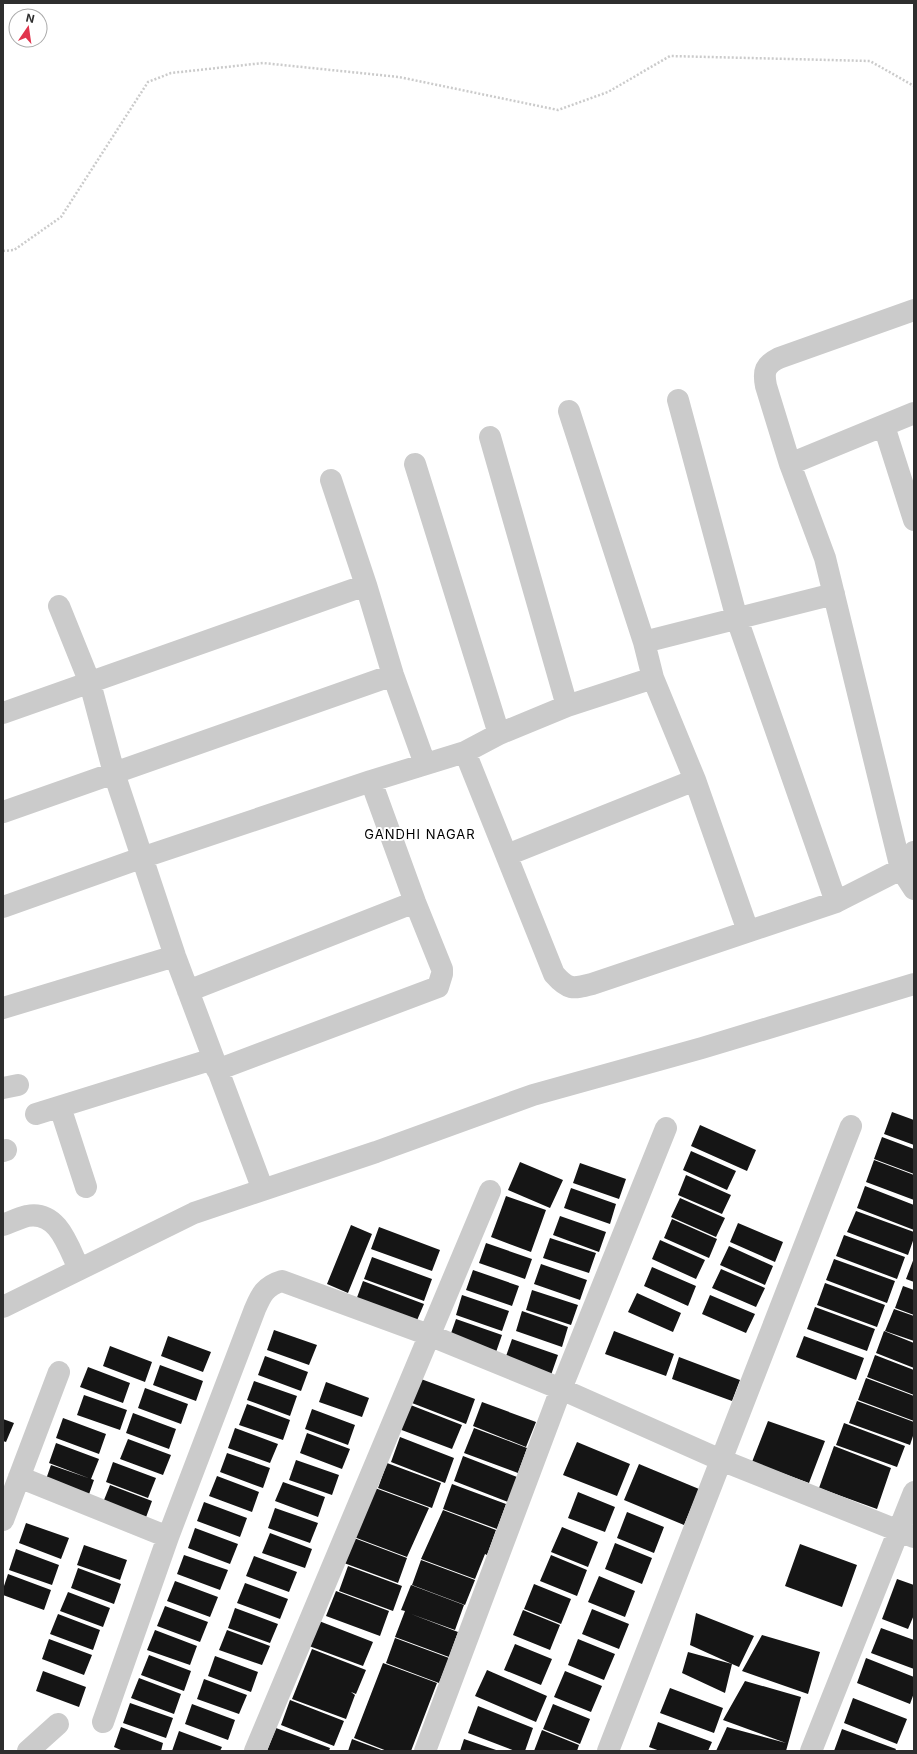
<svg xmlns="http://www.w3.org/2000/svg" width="917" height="1754" font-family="Inter,sans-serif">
  <rect width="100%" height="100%" fill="#fff"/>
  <path fill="#151515" d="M 892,1112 L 914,1120 L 914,1145 L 884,1134 Z
    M 700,1125 L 756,1150 L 747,1171 L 691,1146 Z
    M 882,1137 L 914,1149 L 914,1174 L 874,1159 Z
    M 691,1151 L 736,1171 L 727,1190 L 683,1170 Z
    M 874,1160 L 914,1175 L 914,1200 L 866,1182 Z
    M 520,1162 L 563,1180 L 550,1208 L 508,1190 Z
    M 580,1163 L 626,1179 L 619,1199 L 573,1183 Z
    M 686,1175 L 731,1195 L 722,1214 L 678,1195 Z
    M 865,1186 L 914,1205 L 914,1230 L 857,1208 Z
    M 571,1188 L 616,1204 L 610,1224 L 564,1208 Z
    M 506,1196 L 546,1210 L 531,1252 L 491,1237 Z
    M 680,1198 L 725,1218 L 716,1237 L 671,1217 Z
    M 856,1211 L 914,1232 L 914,1238 L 908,1255 L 847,1232 Z
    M 560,1216 L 606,1232 L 599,1252 L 553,1235 Z
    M 672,1219 L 717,1239 L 709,1258 L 664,1238 Z
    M 738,1223 L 783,1242 L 775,1262 L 730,1242 Z
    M 351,1225 L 372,1234 L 348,1293 L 327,1284 Z
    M 379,1227 L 440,1250 L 432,1271 L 371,1249 Z
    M 844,1235 L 905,1257 L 897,1279 L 836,1256 Z
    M 550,1238 L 596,1253 L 589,1273 L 543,1258 Z
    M 660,1240 L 705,1260 L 696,1279 L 652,1259 Z
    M 486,1243 L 532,1259 L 525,1279 L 479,1263 Z
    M 729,1246 L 773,1266 L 765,1285 L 720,1265 Z
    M 372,1257 L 432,1279 L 424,1301 L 364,1279 Z
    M 914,1258 L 914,1282 L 906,1279 Z
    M 834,1259 L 895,1281 L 887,1303 L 826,1280 Z
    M 541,1264 L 587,1280 L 580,1300 L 534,1284 Z
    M 652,1267 L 696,1286 L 688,1306 L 644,1286 Z
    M 721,1269 L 765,1288 L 756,1307 L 712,1288 Z
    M 473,1270 L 519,1286 L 512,1306 L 466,1290 Z
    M 363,1281 L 424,1304 L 415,1325 L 355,1303 Z
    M 825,1283 L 885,1305 L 877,1327 L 817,1305 Z
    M 903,1286 L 914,1290 L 914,1315 L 895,1308 Z
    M 532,1290 L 578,1305 L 571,1325 L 526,1310 Z
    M 637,1293 L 681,1313 L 673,1332 L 628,1312 Z
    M 462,1295 L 509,1311 L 502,1331 L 456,1315 Z
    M 710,1295 L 755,1314 L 746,1333 L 702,1314 Z
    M 815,1307 L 875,1329 L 867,1351 L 807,1329 Z
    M 894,1309 L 914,1316 L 914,1341 L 885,1331 Z
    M 522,1311 L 568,1327 L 562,1347 L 516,1331 Z
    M 456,1319 L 502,1335 L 495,1355 L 449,1339 Z
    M 274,1330 L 317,1345 L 309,1365 L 267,1350 Z
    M 614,1331 L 674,1354 L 666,1376 L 605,1354 Z
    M 884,1331 L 914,1343 L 914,1368 L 876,1353 Z
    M 168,1336 L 211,1352 L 203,1372 L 161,1356 Z
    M 804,1336 L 864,1358 L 856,1380 L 796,1357 Z
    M 512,1339 L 558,1355 L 551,1375 L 505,1359 Z
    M 110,1346 L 152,1362 L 145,1382 L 103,1366 Z
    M 875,1355 L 914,1370 L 914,1395 L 867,1377 Z
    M 265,1356 L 308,1372 L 301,1391 L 258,1375 Z
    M 679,1357 L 740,1380 L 732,1401 L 672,1379 Z
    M 160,1365 L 203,1381 L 196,1401 L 153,1385 Z
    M 88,1367 L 130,1383 L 123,1403 L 80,1387 Z
    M 866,1378 L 914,1396 L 914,1421 L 858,1400 Z
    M 421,1379 L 475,1399 L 466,1424 L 412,1403 Z
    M 254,1381 L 297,1396 L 290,1416 L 247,1400 Z
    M 326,1382 L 369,1398 L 362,1417 L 319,1402 Z
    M 145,1388 L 188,1404 L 181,1424 L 138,1408 Z
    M 84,1395 L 127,1410 L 120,1430 L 77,1415 Z
    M 857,1401 L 914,1422 L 914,1433 L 910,1445 L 849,1423 Z
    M 482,1402 L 536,1422 L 526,1447 L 473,1426 Z
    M 247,1404 L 290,1420 L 283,1440 L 239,1425 Z
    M 408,1404 L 462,1425 L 452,1449 L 399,1429 Z
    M 312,1409 L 355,1425 L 348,1445 L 305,1429 Z
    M 133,1413 L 176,1429 L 169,1449 L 126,1433 Z
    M 63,1418 L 106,1434 L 99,1454 L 56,1438 Z
    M 3,1419 L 14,1423 L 6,1442 L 3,1441 Z
    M 768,1421 L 825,1441 L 809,1483 L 752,1462 Z
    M 844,1423 L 905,1446 L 897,1467 L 836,1445 Z
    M 235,1428 L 278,1444 L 270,1463 L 228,1448 Z
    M 474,1428 L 527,1448 L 518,1473 L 464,1453 Z
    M 307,1433 L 350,1449 L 342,1469 L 300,1453 Z
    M 400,1437 L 454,1458 L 445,1483 L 391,1462 Z
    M 128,1439 L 171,1455 L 163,1475 L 120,1459 Z
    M 577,1442 L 630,1464 L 617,1496 L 563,1475 Z
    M 56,1443 L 99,1459 L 91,1479 L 49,1463 Z
    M 834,1446 L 891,1468 L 877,1509 L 819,1488 Z
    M 227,1453 L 270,1468 L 263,1488 L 220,1472 Z
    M 463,1456 L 517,1477 L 508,1502 L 454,1481 Z
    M 296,1460 L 339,1475 L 332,1495 L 289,1480 Z
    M 113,1462 L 156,1478 L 148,1498 L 106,1482 Z
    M 387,1463 L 441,1483 L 432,1508 L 378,1488 Z
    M 639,1464 L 699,1489 L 684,1525 L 624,1500 Z
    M 51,1465 L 94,1480 L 87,1500 L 44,1485 Z
    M 217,1476 L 259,1492 L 252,1512 L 209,1496 Z
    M 283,1482 L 325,1497 L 318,1517 L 275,1501 Z
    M 452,1484 L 506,1504 L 497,1529 L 443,1509 Z
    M 110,1485 L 152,1501 L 145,1520 L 102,1505 Z
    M 375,1488 L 429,1508 L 407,1557 L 354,1537 Z
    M 578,1492 L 615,1507 L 605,1532 L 568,1518 Z
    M 204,1502 L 247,1518 L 240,1537 L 197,1521 Z
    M 275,1508 L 318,1523 L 310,1543 L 268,1528 Z
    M 443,1510 L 496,1530 L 487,1555 L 485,1554 L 475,1579 L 421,1559 Z
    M 627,1512 L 664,1527 L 654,1553 L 617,1538 Z
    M 26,1523 L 69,1538 L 61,1559 L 19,1543 Z
    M 562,1527 L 598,1542 L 588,1567 L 551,1552 Z
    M 195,1528 L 238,1544 L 230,1564 L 188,1548 Z
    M 270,1533 L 312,1549 L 305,1568 L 262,1553 Z
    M 354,1538 L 407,1558 L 398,1583 L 344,1563 Z
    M 615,1543 L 652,1558 L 642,1584 L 605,1569 Z
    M 800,1544 L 857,1565 L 842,1607 L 785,1586 Z
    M 84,1545 L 127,1560 L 120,1580 L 77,1565 Z
    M 16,1549 L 59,1565 L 52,1585 L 9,1570 Z
    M 184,1555 L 228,1570 L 220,1590 L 177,1574 Z
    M 551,1555 L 587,1570 L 577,1596 L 540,1581 Z
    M 254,1556 L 297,1572 L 289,1592 L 246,1576 Z
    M 421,1560 L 475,1580 L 465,1605 L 412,1585 Z
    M 348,1566 L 402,1586 L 393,1611 L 339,1591 Z
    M 78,1568 L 121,1584 L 114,1604 L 71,1588 Z
    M 8,1574 L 51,1590 L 44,1610 L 3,1595 L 3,1589 Z
    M 599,1576 L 635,1591 L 625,1617 L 588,1602 Z
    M 897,1579 L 914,1585 L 914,1615 L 908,1629 L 882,1619 Z
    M 175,1581 L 218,1597 L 210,1617 L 167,1601 Z
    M 245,1583 L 288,1599 L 280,1619 L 237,1603 Z
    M 534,1584 L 571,1599 L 561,1624 L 524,1609 Z
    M 411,1585 L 464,1605 L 455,1630 L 411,1614 L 458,1632 L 449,1657 L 395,1637 L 405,1611 L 401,1610 Z
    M 336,1591 L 389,1611 L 380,1636 L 326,1616 Z
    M 68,1592 L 110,1608 L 103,1627 L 60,1611 Z
    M 165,1606 L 208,1622 L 200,1642 L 157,1626 Z
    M 235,1608 L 278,1624 L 270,1643 L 228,1628 Z
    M 592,1609 L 629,1624 L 619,1649 L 582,1634 Z
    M 523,1610 L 560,1625 L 550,1650 L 513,1635 Z
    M 696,1613 L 754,1636 L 739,1667 L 732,1664 L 725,1693 L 682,1673 L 688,1652 L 732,1664 L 690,1645 Z
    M 58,1614 L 100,1630 L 93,1650 L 50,1634 Z
    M 319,1621 L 373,1642 L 363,1666 L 309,1646 Z
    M 881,1628 L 914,1640 L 914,1669 L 871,1653 Z
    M 155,1630 L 197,1646 L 190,1665 L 147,1650 Z
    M 227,1630 L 270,1646 L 262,1665 L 219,1650 Z
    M 762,1635 L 820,1652 L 808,1694 L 742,1671 Z
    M 395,1638 L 449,1658 L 439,1683 L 386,1663 Z
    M 49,1639 L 92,1655 L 84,1675 L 42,1659 Z
    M 578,1639 L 615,1654 L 604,1680 L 568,1665 Z
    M 515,1644 L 552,1659 L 541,1685 L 504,1670 Z
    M 312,1649 L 366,1670 L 356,1694 L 351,1692 L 355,1695 L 346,1719 L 292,1699 Z
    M 149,1655 L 191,1671 L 184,1691 L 141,1675 Z
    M 215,1656 L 258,1672 L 251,1692 L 208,1676 Z
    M 866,1658 L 914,1677 L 914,1693 L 910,1704 L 857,1683 Z
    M 383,1663 L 437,1683 L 411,1751 L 387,1751 L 354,1738 Z
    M 487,1670 L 547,1696 L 536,1722 L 475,1696 Z
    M 43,1671 L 86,1687 L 79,1707 L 36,1691 Z
    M 565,1671 L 602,1686 L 591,1712 L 554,1697 Z
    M 139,1678 L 181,1694 L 174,1714 L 131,1698 Z
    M 204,1679 L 247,1695 L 239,1714 L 197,1699 Z
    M 745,1681 L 801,1697 L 786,1751 L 716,1751 L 727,1727 L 786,1743 L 723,1720 Z
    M 670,1688 L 723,1708 L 714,1733 L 660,1713 Z
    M 853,1698 L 907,1719 L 897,1744 L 844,1723 Z
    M 290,1700 L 344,1721 L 334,1746 L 281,1725 Z
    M 130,1703 L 173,1718 L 166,1738 L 123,1723 Z
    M 192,1704 L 235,1720 L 228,1740 L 185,1724 Z
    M 553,1704 L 590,1719 L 580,1744 L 543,1729 Z
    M 478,1706 L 533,1728 L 525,1751 L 515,1751 L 468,1733 Z
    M 658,1722 L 712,1742 L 708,1751 L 660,1751 L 649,1747 Z
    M 121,1727 L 163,1743 L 161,1751 L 123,1751 L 114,1747 Z
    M 276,1728 L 330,1748 L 329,1751 L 267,1751 Z
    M 842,1729 L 896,1749 L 895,1751 L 834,1751 Z
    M 542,1730 L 579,1745 L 577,1751 L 534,1751 Z
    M 179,1731 L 222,1747 L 220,1751 L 172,1751 Z
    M 352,1739 L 384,1751 L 348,1751 Z
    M 464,1739 L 499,1751 L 460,1751 Z"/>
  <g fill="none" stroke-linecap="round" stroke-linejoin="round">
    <path stroke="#cbcbcb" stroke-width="2.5" stroke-dasharray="2 2" stroke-linecap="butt" d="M 3,251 L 14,250 L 61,217 L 148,82 L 171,73 L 263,63 L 399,77 L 558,110 L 608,92 L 670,56 L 870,61 L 914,86"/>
    <path stroke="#cbcbcb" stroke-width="22" d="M 914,310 L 779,358 C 765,365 763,371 766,386 L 790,464 L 825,558 L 901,869 L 914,889
      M 678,400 L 737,619 L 836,902
      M 569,411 L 644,642 L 653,678 L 695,780 L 748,931
      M 884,426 L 914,520
      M 490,437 L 567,706
      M 415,464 L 499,734
      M 790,464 L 914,413
      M 331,480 L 366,585 L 393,675 L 425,764
      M 59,606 L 90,683 L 114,773 L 175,956 L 263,1190
      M 644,642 L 834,594
      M 3,713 L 366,585
      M 465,752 L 554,974 C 568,990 572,989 592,984 L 836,902 L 901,869 L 914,852
      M 3,812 L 393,675
      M 507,855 L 695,780
      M 3,907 L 141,858 L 371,781 L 465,752 L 499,734 L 567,706 L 653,678
      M 188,991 L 415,902
      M 3,1008 L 175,956
      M 217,1070 L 438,987 L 442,974 L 442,969 L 415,902 L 371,781
      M 3,1088 L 18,1085
      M 60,1107 L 86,1187
      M 36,1114 L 213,1059
      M 3,1151 L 6,1150
      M 3,1225 C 11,1222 19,1218 27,1216 C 58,1210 68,1246 79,1269
      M 3,1307 L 194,1213 L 376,1152 L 533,1095 L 702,1048 L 914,984
      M 19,1477 L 168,1537
      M 3,1520 L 59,1372
      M 103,1722 L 168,1537 L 255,1309 C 261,1295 265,1286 282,1281 L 429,1335 L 561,1389 L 721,1460 L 914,1537
      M 28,1751 L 58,1724
      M 255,1751 L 490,1191
      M 425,1751 L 561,1389 L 666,1128
      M 608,1751 L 851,1126
      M 811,1751 L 914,1492"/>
  </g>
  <g text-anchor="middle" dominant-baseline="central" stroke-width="4" stroke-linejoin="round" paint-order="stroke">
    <g font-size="13" letter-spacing="1" fill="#000" stroke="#fff">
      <text x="420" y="834">GANDHI NAGAR</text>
    </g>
  </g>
  <rect width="917" height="1754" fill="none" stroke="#2e2e2e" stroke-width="8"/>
  <g transform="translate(28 28) rotate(13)"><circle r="19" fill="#ffffff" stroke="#ababab"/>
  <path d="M0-3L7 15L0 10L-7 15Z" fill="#e1344d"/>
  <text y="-6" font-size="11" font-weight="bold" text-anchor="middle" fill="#2e2e2e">N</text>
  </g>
</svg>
